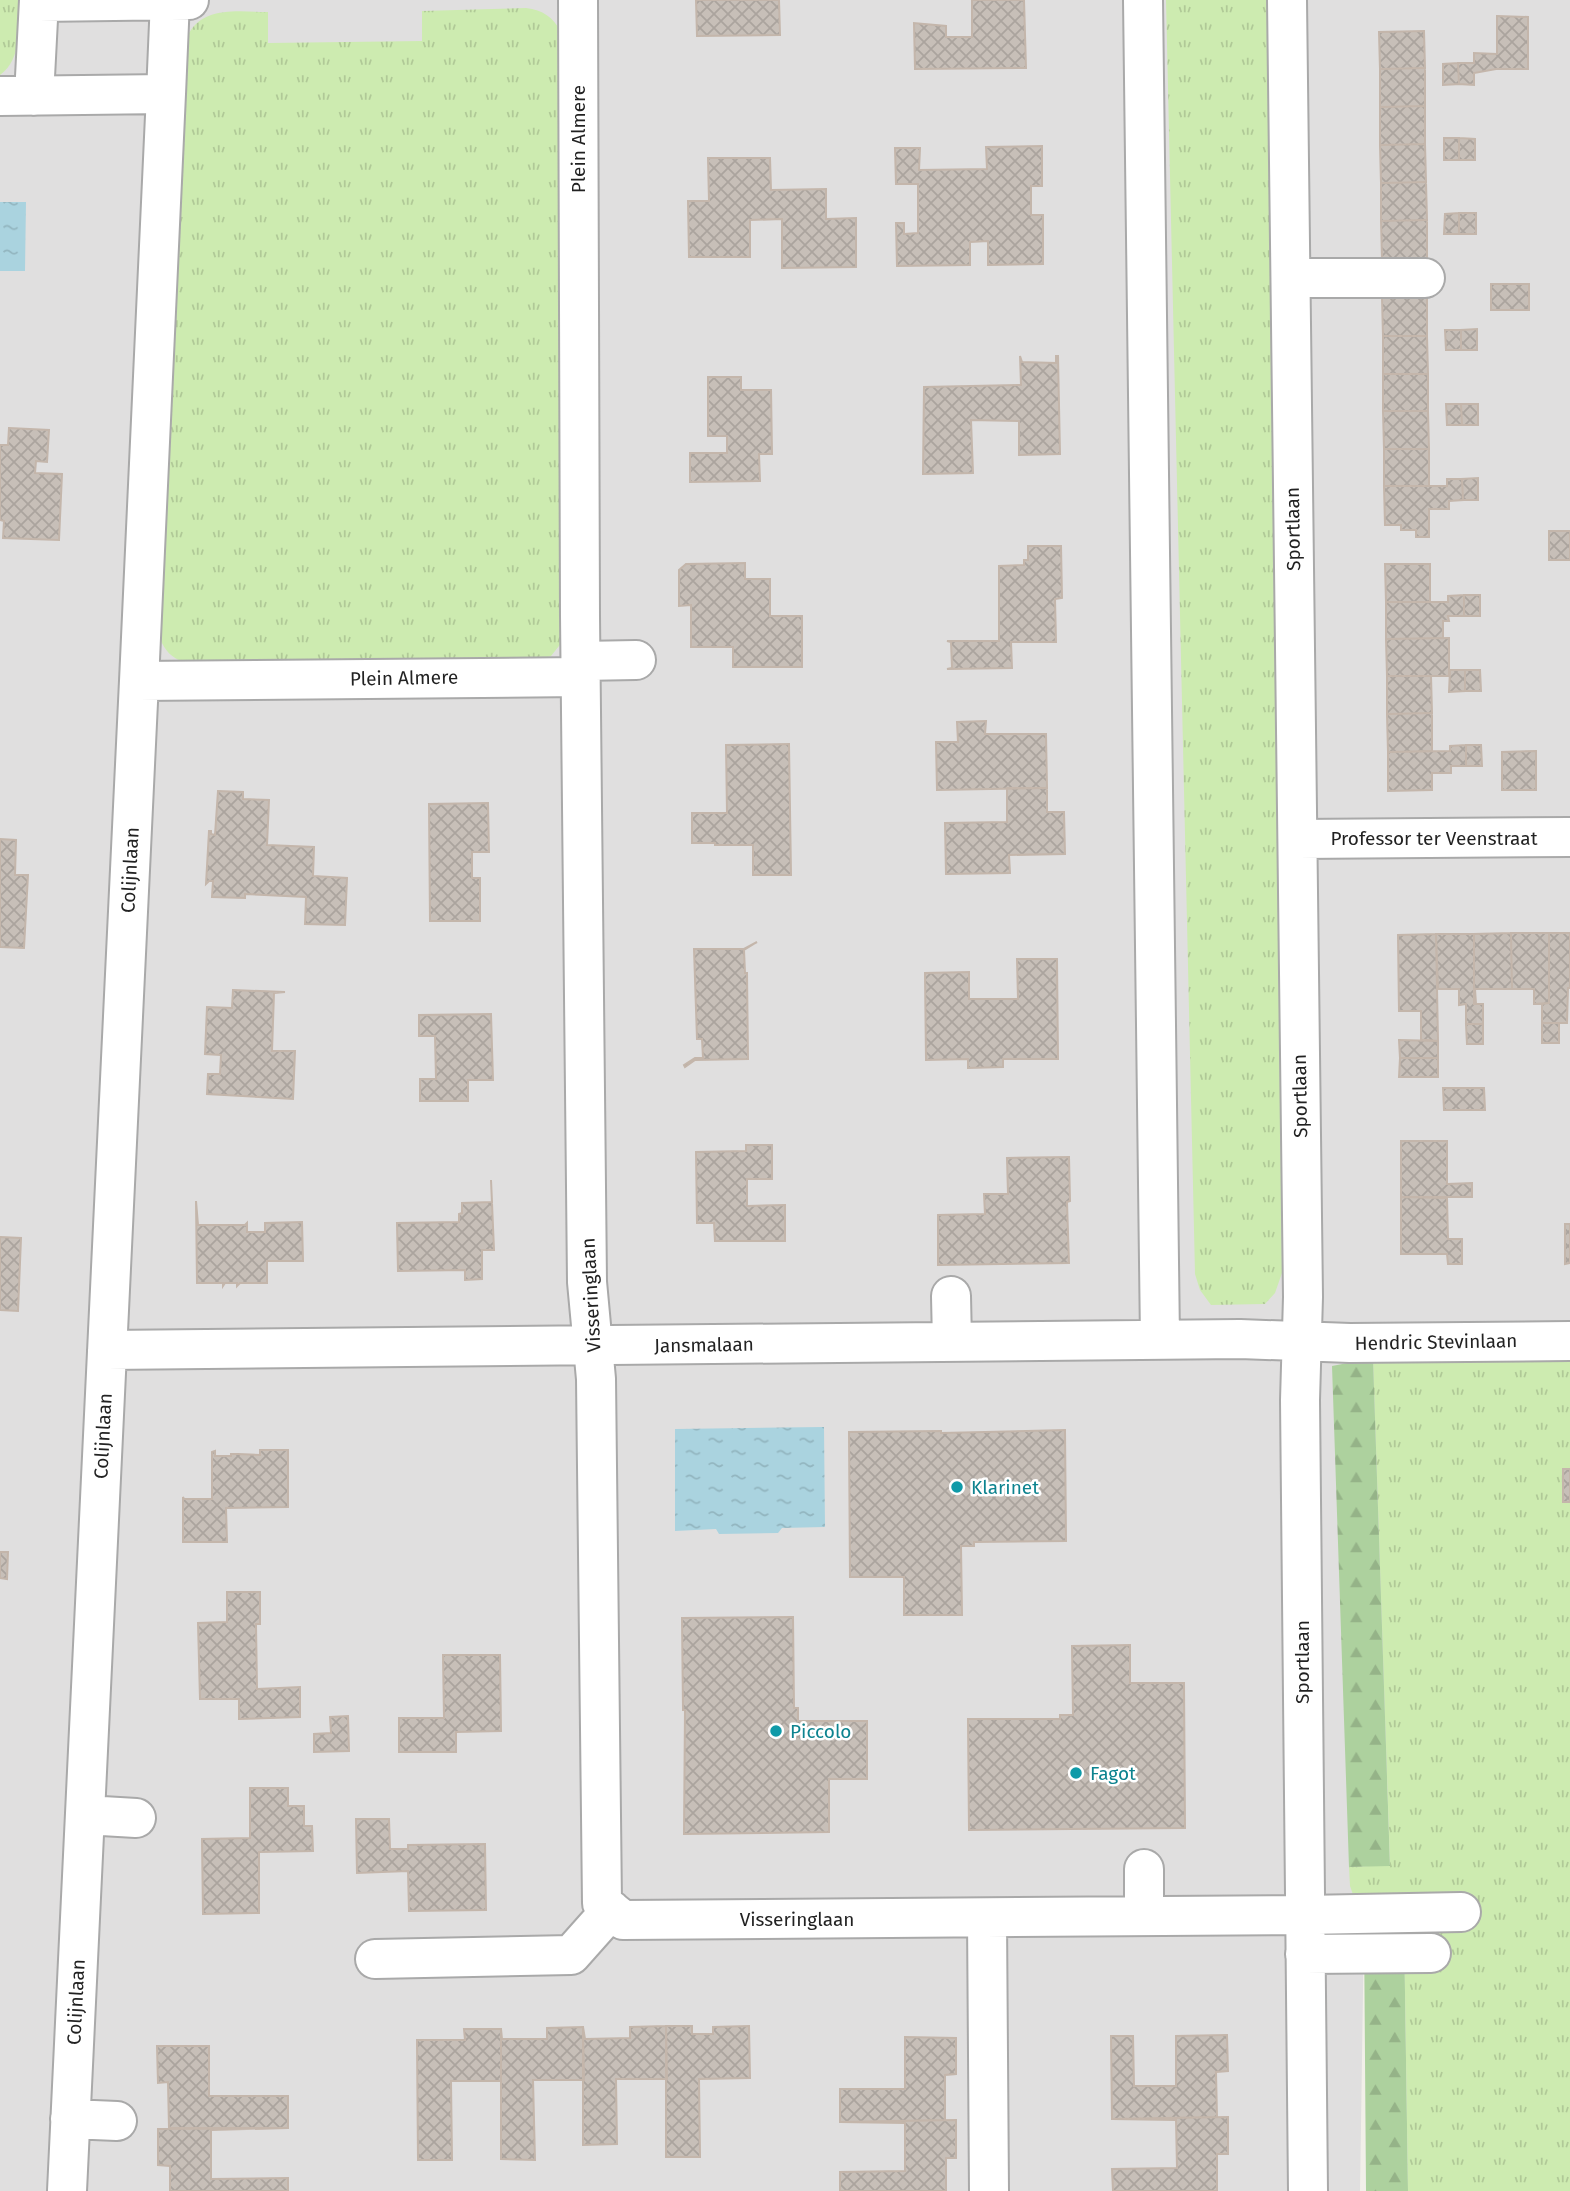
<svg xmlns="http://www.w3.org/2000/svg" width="1570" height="2191" font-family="'Fira Sans',sans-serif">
  <defs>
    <pattern id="grass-tufts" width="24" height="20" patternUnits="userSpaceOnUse" patternTransform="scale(1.75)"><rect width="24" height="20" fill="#cdebb0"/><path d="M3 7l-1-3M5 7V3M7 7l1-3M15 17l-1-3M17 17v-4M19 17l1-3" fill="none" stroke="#b0c997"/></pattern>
    <pattern id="forest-firs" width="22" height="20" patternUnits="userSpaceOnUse" patternTransform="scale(1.75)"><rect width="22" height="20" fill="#add19e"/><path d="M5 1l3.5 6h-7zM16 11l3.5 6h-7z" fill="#95b388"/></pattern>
    <pattern id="water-ripples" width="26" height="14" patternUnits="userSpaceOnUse" patternTransform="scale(1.75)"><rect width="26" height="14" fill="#aad3df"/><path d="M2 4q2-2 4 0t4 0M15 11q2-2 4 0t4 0" fill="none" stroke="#92b5bf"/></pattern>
    <pattern id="building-cross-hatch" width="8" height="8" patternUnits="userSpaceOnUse" patternTransform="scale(1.75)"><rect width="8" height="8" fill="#c7bfb8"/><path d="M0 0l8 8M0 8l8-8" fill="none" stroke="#aba49e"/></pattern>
  </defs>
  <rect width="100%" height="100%" fill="#f2efe9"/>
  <path fill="#e0dfdf" d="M 0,0 L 1570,0 L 1570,1360 L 1349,1867 L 1364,1926 L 1360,2191 L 0,2191 Z"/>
  <path fill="url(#grass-tufts)" d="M 0,0 L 20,0 C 18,25 23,59 0,75 Z
    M 1166,0 L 1268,0 L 1282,1273 L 1275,1293 L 1265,1304 L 1211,1305 L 1200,1290 L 1195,1274 Z
    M 526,8 C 543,10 553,17 561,32 L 563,641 L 551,656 L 545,658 L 184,662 C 171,658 165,650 160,639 L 187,37 C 202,5 238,12 268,12 L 268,43 L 422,41 L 422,11 Z
    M 1373,1358 L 1570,1360 L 1570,2191 L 1408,2191 L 1404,1926 L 1364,1926 L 1350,1886 L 1349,1867 L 1390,1865 Z"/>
  <path fill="url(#forest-firs)" d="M 1373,1358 L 1390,1866 L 1349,1867 L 1332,1366 Z
    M 1404,1925 L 1408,2191 L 1366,2191 L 1364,1926 Z"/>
  <path fill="url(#water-ripples)" d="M 0,202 L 26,202 L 25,271 L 0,271 Z
    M 824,1427 L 825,1527 L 782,1528 L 778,1533 L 719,1534 L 716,1529 L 675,1531 L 675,1429 Z"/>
  <path fill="url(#building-cross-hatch)" stroke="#c4b6ab" stroke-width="2" d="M 696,0 L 779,0 L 780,35 L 697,36 Z
    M 972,0 L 1024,0 L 1026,68 L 915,69 L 914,23 L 946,26 L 946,37 L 972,37 Z
    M 1497,16 L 1528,17 L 1528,69 L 1496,69 L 1474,73 L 1474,85 L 1459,84 L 1458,63 L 1474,63 L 1474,53 L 1497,54 Z
    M 1424,31 L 1425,68 L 1380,69 L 1379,32 Z
    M 1458,63 L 1459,84 L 1443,85 L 1443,64 Z
    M 1425,68 L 1425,106 L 1380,107 L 1380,69 Z
    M 1425,106 L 1425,144 L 1380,145 L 1380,107 Z
    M 1444,138 L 1459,138 L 1459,160 L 1444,160 Z
    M 1459,138 L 1475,139 L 1475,160 L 1459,160 Z
    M 1425,144 L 1426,182 L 1381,183 L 1380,145 Z
    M 1042,146 L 1042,186 L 1031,186 L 1031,215 L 1043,215 L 1043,264 L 988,265 L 988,241 L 970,242 L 970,265 L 897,266 L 896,223 L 904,223 L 904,234 L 918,233 L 918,184 L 896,184 L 895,148 L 920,148 L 919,170 L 987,169 L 986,147 Z
    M 708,158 L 770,158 L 771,190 L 826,189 L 826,219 L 856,218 L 856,267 L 782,268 L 782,219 L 750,220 L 750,257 L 689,257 L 688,201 L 709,201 Z
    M 1426,182 L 1427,220 L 1381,221 L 1381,183 Z
    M 1459,213 L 1459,234 L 1444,234 L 1445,214 Z
    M 1459,213 L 1476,213 L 1476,234 L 1459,234 Z
    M 1427,220 L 1427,258 L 1382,259 L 1381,221 Z
    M 1491,284 L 1529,284 L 1529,310 L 1491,310 Z
    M 1382,298 L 1427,298 L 1427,336 L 1383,336 Z
    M 1477,329 L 1477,350 L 1461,350 L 1461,330 Z
    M 1445,330 L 1461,330 L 1461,350 L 1446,350 Z
    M 1383,336 L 1427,336 L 1428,374 L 1383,374 Z
    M 1020,356 L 1022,362 L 1056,363 L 1056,356 L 1058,356 L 1060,454 L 1019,455 L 1019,421 L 971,420 L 973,473 L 923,474 L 924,387 L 1021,385 Z
    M 1383,374 L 1428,374 L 1428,411 L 1383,411 Z
    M 708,377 L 741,377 L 741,390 L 771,390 L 772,454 L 759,454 L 760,481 L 690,482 L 690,453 L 727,453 L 727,436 L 708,436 Z
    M 1446,404 L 1461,404 L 1462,425 L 1447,425 Z
    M 1461,404 L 1478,404 L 1478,425 L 1462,425 Z
    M 1383,411 L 1428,411 L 1429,449 L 1384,449 Z
    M 9,428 L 49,430 L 47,462 L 36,461 L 35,473 L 62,474 L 59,540 L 3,538 L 4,521 L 0,520 L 0,445 L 8,445 Z
    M 1384,449 L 1429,449 L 1429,486 L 1384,486 Z
    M 1478,478 L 1478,500 L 1463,500 L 1462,479 Z
    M 1447,479 L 1462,479 L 1463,500 L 1449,501 L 1449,509 L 1429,509 L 1429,537 L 1416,537 L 1416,530 L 1401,530 L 1401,525 L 1385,525 L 1384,486 L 1447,486 Z
    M 1549,531 L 1570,531 L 1570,560 L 1549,560 Z
    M 1028,546 L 1061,546 L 1062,598 L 1055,599 L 1056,642 L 1011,642 L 1012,668 L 947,669 L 952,668 L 951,642 L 947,641 L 999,641 L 999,566 L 1024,565 L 1024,560 L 1028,560 Z
    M 745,563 L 745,579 L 770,579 L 770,616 L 802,616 L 802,667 L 733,667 L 733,647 L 691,647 L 691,605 L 679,606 L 679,570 L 686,564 Z
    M 1385,564 L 1430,564 L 1430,602 L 1386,602 Z
    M 1464,595 L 1464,616 L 1448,616 L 1449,621 L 1443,621 L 1443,638 L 1386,639 L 1386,602 L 1448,602 L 1448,596 Z
    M 1464,595 L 1480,595 L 1480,616 L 1464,616 Z
    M 1449,638 L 1449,676 L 1387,676 L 1386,639 Z
    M 1450,670 L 1465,670 L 1465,691 L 1449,692 Z
    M 1465,670 L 1480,670 L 1481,691 L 1465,691 Z
    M 1387,676 L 1431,676 L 1432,713 L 1387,714 Z
    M 1432,713 L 1432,751 L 1388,752 L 1387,714 Z
    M 986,721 L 985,734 L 1046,734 L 1047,788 L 937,790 L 936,742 L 958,742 L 957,722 Z
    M 789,744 L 791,875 L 753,875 L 753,845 L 715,845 L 715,843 L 692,843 L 692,813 L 727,813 L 726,745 Z
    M 1466,745 L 1466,766 L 1451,766 L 1451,773 L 1432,773 L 1432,790 L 1388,791 L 1388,752 L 1450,751 L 1450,746 Z
    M 1466,745 L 1481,745 L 1482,766 L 1466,766 Z
    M 1536,751 L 1536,790 L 1502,790 L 1502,752 Z
    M 1007,788 L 1047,788 L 1047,812 L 1064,812 L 1065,854 L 1009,855 L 1010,873 L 946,874 L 945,823 L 1007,822 Z
    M 218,791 L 243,792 L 243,799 L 269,800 L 267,845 L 314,847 L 313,876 L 347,878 L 345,925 L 305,924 L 306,897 L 245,894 L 245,898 L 212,897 L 213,881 L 209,881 L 206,884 L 209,831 L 211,831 L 211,834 L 215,835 Z
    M 488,803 L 489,852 L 472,852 L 472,878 L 480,878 L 480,921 L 430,921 L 429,804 Z
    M 0,839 L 16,840 L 15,875 L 28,875 L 24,948 L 0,947 Z
    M 1511,933 L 1512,989 L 1475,989 L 1476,1004 L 1474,1004 L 1474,934 Z
    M 1511,933 L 1549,933 L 1549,1003 L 1534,1004 L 1534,989 L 1512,989 Z
    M 1549,933 L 1570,933 L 1570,988 L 1568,988 L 1567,1023 L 1542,1023 L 1542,1004 L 1549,1003 Z
    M 1436,934 L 1474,934 L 1474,1004 L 1483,1004 L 1483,1024 L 1466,1024 L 1466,1004 L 1459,1005 L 1459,989 L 1438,989 Z
    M 1436,934 L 1438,1041 L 1421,1040 L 1421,1011 L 1399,1011 L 1398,935 Z
    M 757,942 L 744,950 L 745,973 L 747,973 L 748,1059 L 695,1060 L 685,1067 L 684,1065 L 695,1058 L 703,1058 L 702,1039 L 697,1039 L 694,949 L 744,949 Z
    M 1017,959 L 1057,959 L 1058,1059 L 1003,1059 L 1003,1067 L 968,1068 L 968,1059 L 926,1060 L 925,973 L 969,972 L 969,999 L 1018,999 Z
    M 233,990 L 285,992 L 274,993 L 272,1051 L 295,1051 L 293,1099 L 207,1094 L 208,1074 L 220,1074 L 221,1055 L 205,1054 L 207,1007 L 232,1008 Z
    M 491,1014 L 493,1080 L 468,1080 L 468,1101 L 420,1101 L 420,1079 L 436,1079 L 435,1036 L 419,1036 L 419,1015 Z
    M 1542,1023 L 1559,1023 L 1559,1043 L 1542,1043 Z
    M 1466,1024 L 1483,1024 L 1483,1044 L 1467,1044 Z
    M 1399,1040 L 1438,1041 L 1438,1058 L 1400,1058 Z
    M 1400,1058 L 1438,1058 L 1438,1077 L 1399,1077 Z
    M 1443,1088 L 1484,1088 L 1485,1110 L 1444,1110 Z
    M 1401,1141 L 1447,1141 L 1447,1184 L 1472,1183 L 1472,1197 L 1401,1197 Z
    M 746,1145 L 772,1145 L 772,1179 L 747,1179 L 747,1206 L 785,1205 L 785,1241 L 715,1241 L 714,1223 L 697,1223 L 696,1152 L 746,1151 Z
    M 1069,1157 L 1070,1201 L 1067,1202 L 1069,1263 L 938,1265 L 938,1215 L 985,1214 L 984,1194 L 1008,1194 L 1007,1158 Z
    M 491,1180 L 494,1250 L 482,1250 L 482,1279 L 465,1280 L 465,1270 L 398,1271 L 397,1223 L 459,1222 L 459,1214 L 462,1213 L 462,1203 L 492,1202 Z
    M 1401,1197 L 1447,1198 L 1448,1239 L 1462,1239 L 1462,1264 L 1448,1264 L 1447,1254 L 1401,1254 Z
    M 196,1201 L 198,1225 L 245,1225 L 247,1223 L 247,1232 L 265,1232 L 265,1223 L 302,1222 L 303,1261 L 267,1261 L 267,1283 L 240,1283 L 237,1286 L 237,1283 L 225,1283 L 223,1286 L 223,1283 L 197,1283 Z
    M 1565,1224 L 1570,1224 L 1570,1263 L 1565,1264 Z
    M 0,1237 L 21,1238 L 18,1311 L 0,1310 Z
    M 1065,1430 L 1066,1541 L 974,1542 L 974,1546 L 961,1546 L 962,1615 L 904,1615 L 904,1577 L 850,1577 L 849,1432 L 941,1431 L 941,1433 Z
    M 260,1450 L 288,1450 L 288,1507 L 226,1508 L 227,1542 L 183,1542 L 183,1497 L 184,1499 L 212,1499 L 212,1452 L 215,1451 L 215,1456 L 231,1456 L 231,1454 L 238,1454 L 260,1455 Z
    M 1563,1469 L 1570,1469 L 1570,1502 L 1563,1502 Z
    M 0,1552 L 8,1552 L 7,1579 L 0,1578 Z
    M 227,1592 L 260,1592 L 260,1624 L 256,1624 L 257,1689 L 300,1687 L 300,1717 L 239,1719 L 239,1699 L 200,1699 L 198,1623 L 227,1622 Z
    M 793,1617 L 794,1708 L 798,1708 L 798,1721 L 867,1721 L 867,1779 L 829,1779 L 829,1832 L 684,1834 L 685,1710 L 683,1710 L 682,1618 Z
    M 1130,1645 L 1130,1683 L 1184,1683 L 1185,1828 L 969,1830 L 968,1719 L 1060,1719 L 1060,1715 L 1073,1715 L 1072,1646 Z
    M 443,1655 L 500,1655 L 501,1731 L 456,1732 L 456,1752 L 399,1752 L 399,1718 L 444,1718 Z
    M 348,1716 L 349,1751 L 314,1752 L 314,1734 L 331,1733 L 330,1717 Z
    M 250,1788 L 288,1788 L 288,1806 L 304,1806 L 304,1826 L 312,1826 L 313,1851 L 259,1852 L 259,1913 L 203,1914 L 202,1839 L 250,1838 Z
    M 356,1819 L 389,1819 L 390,1849 L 408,1849 L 408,1845 L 485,1844 L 486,1910 L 409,1911 L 408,1871 L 357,1873 Z
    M 666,2026 L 692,2026 L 692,2034 L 713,2034 L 713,2027 L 749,2026 L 750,2078 L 699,2079 L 700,2157 L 666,2157 Z
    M 666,2026 L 667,2079 L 616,2079 L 617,2144 L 583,2145 L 583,2027 L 585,2039 L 630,2038 L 630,2027 Z
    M 583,2027 L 584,2080 L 533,2080 L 535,2160 L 501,2159 L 501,2029 L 502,2039 L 547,2039 L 547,2028 Z
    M 464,2029 L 501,2029 L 501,2081 L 451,2081 L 452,2160 L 418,2160 L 417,2040 L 465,2040 Z
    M 1227,2035 L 1228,2071 L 1216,2072 L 1217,2117 L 1112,2119 L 1111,2036 L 1133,2036 L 1134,2086 L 1176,2086 L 1176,2036 Z
    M 905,2037 L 956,2038 L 956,2074 L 945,2075 L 945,2120 L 840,2122 L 840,2089 L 905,2089 Z
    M 157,2046 L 209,2046 L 209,2096 L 288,2096 L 288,2128 L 169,2128 L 168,2082 L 158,2083 Z
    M 1228,2117 L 1228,2154 L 1217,2154 L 1217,2191 L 1113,2191 L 1112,2169 L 1177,2168 L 1176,2120 L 1112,2119 Z
    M 956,2120 L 956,2158 L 946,2158 L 946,2191 L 840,2191 L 840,2172 L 905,2171 L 905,2123 L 840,2122 Z
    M 288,2128 L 211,2130 L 211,2179 L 288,2178 L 288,2191 L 170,2191 L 170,2166 L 158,2165 L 158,2129 Z"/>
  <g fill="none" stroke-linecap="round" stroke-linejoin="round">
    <defs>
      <path id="minor" d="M 578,0 L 580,616 L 587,1282 L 596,1379 L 602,1903 L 623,1920 L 1305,1915 L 1461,1912
        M 1143,0 L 1160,1340
        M 1287,0 L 1303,1297 L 1300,1400 L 1308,2191
        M 39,2 L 189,0
        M 166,94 L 170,0
        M 0,96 L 166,94 L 139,681 L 581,677
        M 34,96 L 39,0
        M 1291,278 L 1425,278
        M 581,661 L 636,660
        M 1298,839 L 1570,837
        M 951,1296 L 952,1342
        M 107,1350 L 1240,1339 L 1350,1343 L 1570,1341
        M 85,1815 L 136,1818
        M 1144,1869 L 1144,1916
        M 987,1918 L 989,2191
        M 1305,1954 L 1431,1953
        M 375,1959 L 571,1955 L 611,1910
        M 70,2119 L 117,2121
        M 67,2191 L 139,681"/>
    </defs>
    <use href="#minor" stroke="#a9a9a9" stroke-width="42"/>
    <use href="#minor" stroke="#fff" stroke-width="38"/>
  </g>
  <g fill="#0f9aa8" stroke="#fff" stroke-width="2.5">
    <circle cx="957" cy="1487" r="7"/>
    <circle cx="776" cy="1731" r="7"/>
    <circle cx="1076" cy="1773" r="7"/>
  </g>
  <g text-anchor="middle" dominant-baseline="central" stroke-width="5" stroke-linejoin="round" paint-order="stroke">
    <g font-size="19" fill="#222" stroke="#fff">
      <text transform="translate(578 139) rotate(-90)">Plein Almere</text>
      <text transform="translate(1293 529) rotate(-91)">Sportlaan</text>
      <text transform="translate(404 678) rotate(-1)">Plein Almere</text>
      <text x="1434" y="838">Professor ter Veenstraat</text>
      <text transform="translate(130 870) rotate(-87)">Colijnlaan</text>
      <text transform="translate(1300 1096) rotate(-91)">Sportlaan</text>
      <text transform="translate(591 1295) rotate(-93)">Visseringlaan</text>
      <text transform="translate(1436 1342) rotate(-1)">Hendric Stevinlaan</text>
      <text transform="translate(704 1345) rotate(-1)">Jansmalaan</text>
      <text transform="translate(103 1436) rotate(-87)">Colijnlaan</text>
      <text transform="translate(1302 1662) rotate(-90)">Sportlaan</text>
      <text x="797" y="1919">Visseringlaan</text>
      <text transform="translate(76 2002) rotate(-87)">Colijnlaan</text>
    </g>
    <g font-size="19" fill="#0d838f" stroke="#fff" text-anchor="start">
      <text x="971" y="1487">Klarinet</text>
      <text x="790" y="1731">Piccolo</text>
      <text x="1090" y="1773">Fagot</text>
    </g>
  </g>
</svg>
